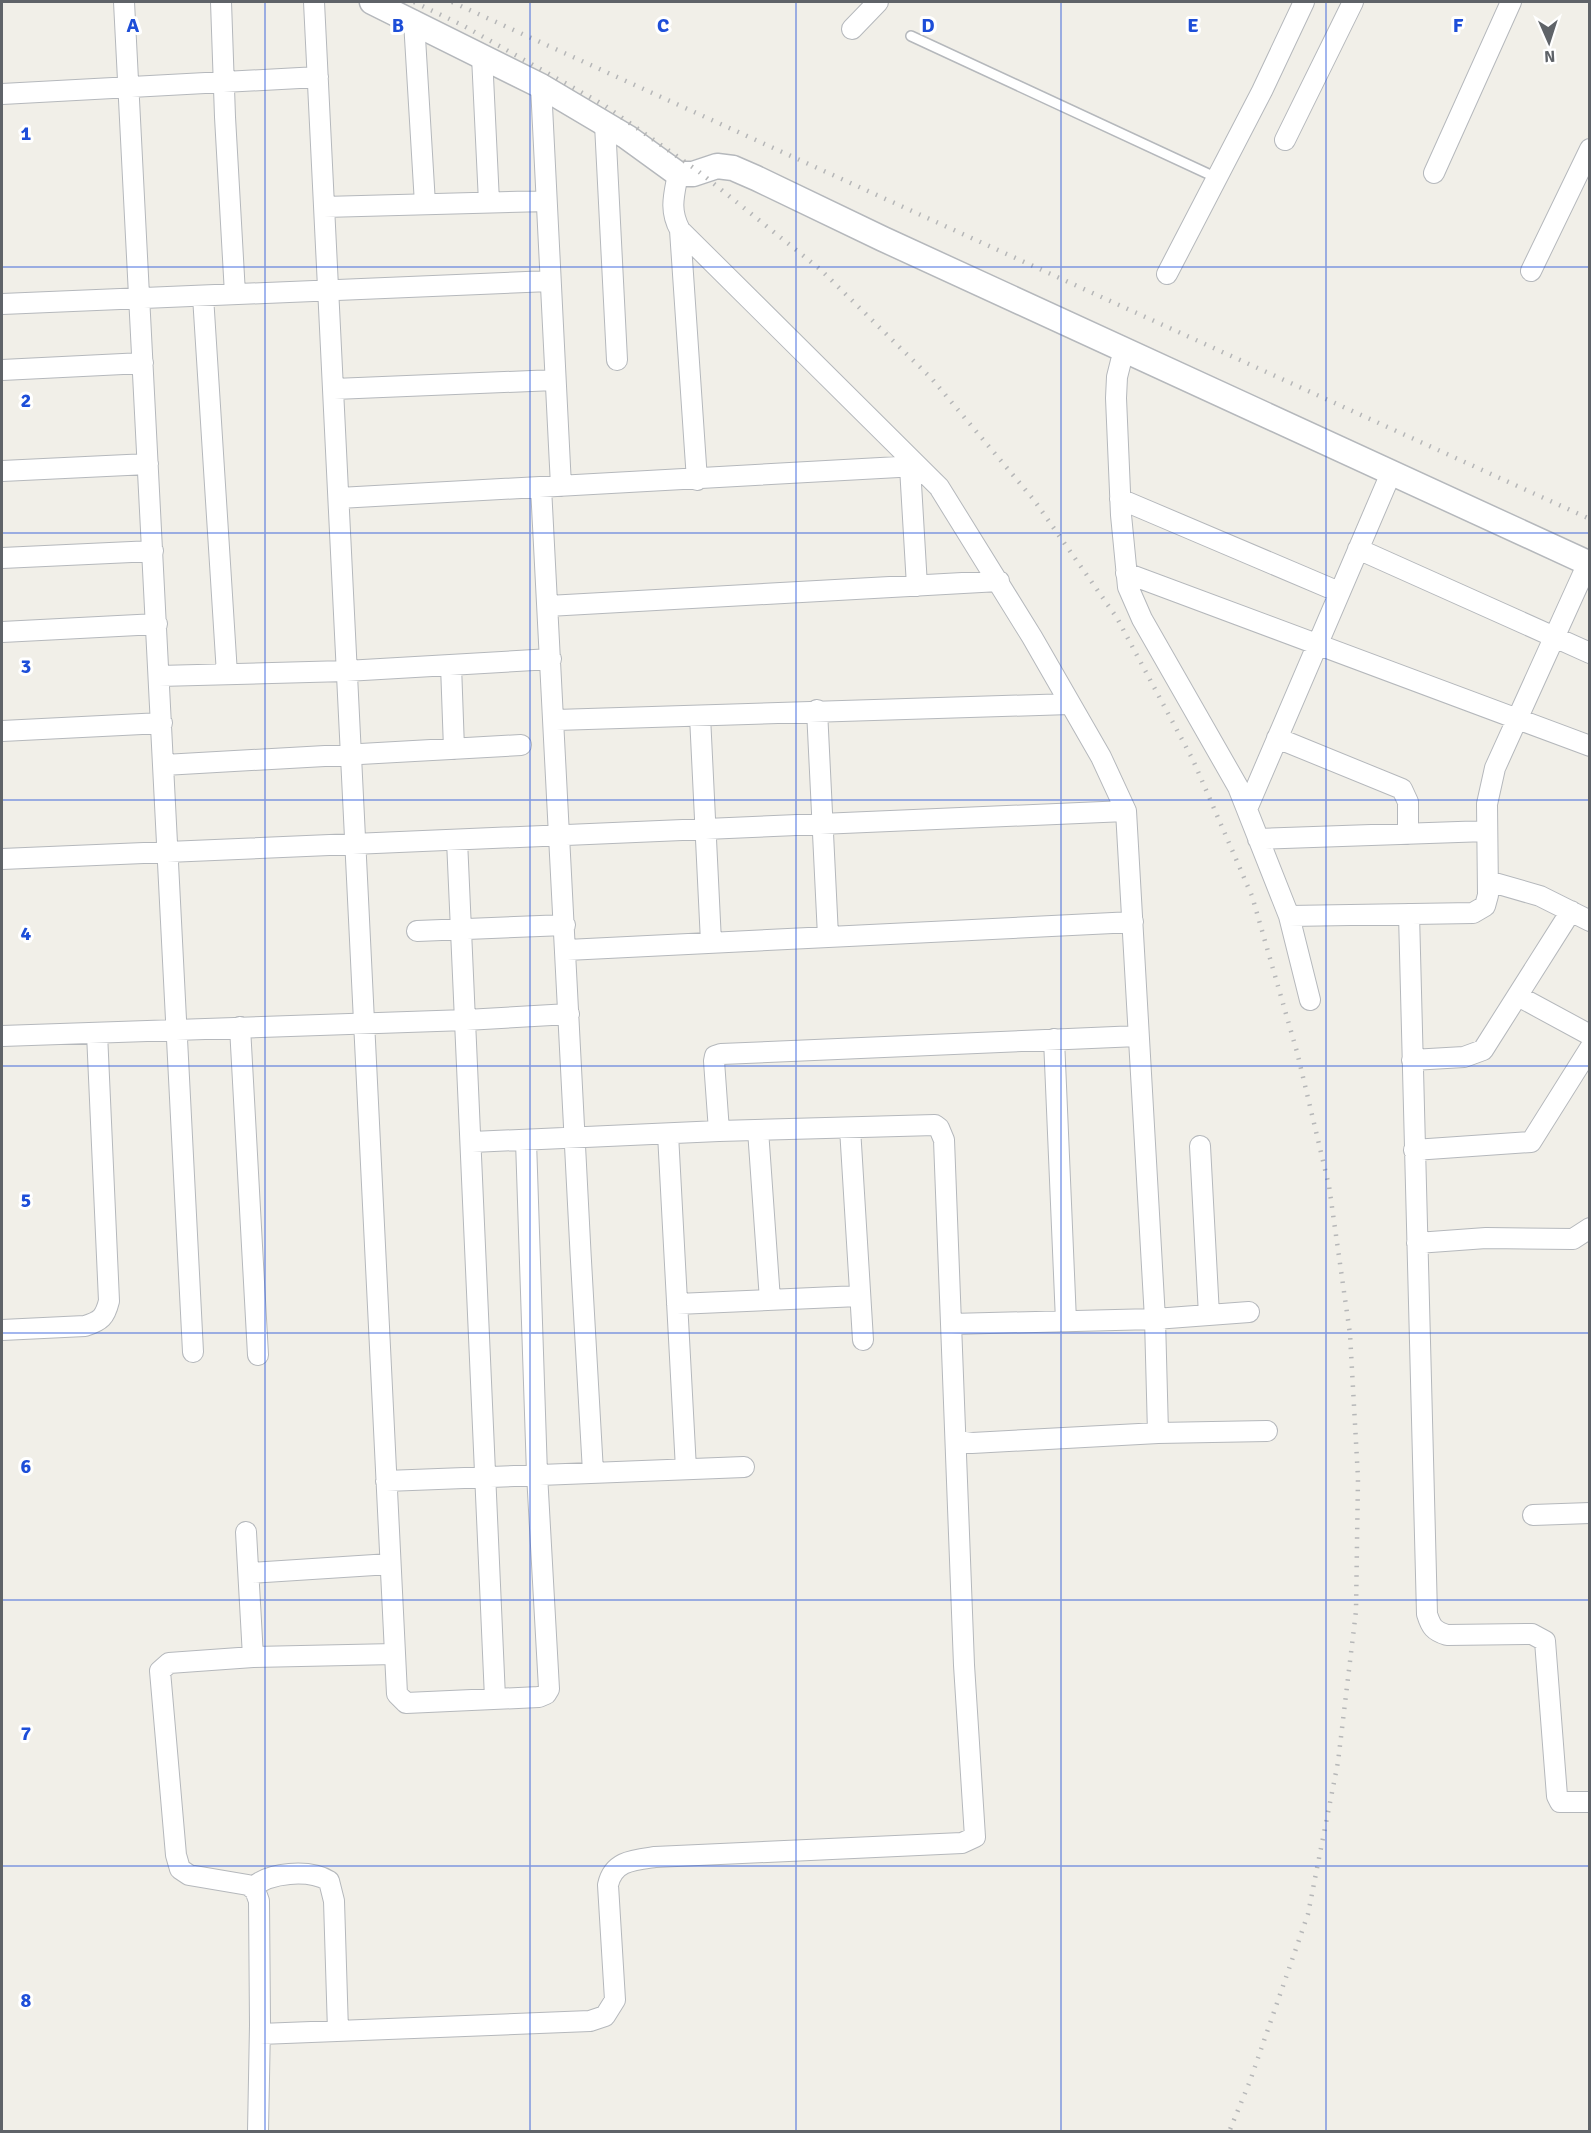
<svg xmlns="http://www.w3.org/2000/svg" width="1591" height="2133" font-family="Signika,sans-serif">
  <rect width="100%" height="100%" fill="#f1efe8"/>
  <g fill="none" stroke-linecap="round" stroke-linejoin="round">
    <defs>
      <path id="service" d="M 911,36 L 1217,178"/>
      <path id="minor" d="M 124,2 L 193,1352
        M 221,2 L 225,117 L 235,294
        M 314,2 L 397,1694 L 406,1703 L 539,1697 L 546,1694 L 549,1689 L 537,1474 L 526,1141
        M 414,21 L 425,204
        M 852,29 L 878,2
        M 482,56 L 489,202
        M 541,86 L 561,486
        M 2,94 L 318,77
        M 605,124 L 617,360
        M 1285,140 L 1353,2
        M 1434,173 L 1511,2
        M 678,174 C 674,195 669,210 680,230 L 939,487 L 1032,637 L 1101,757 L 1126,811 L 1155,1319 L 1158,1433
        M 324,207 L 546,201
        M 680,230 L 697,480
        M 1531,271 L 1590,149
        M 1167,274 L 1262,91 L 1304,2
        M 203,296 L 227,674
        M 2,304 L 550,281
        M 1129,351 L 1121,361 L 1117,377 L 1116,398 L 1121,515 L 1128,587 L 1142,619 L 1238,787 L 1289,916 L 1310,1000
        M 2,370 L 143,363
        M 334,389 L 555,380
        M 910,467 L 917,586
        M 2,471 L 148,464
        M 541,487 C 560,816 573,1144 593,1472
        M 339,498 L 917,466
        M 1120,499 L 1339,592
        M 1358,549 L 1590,653
        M 2,558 L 153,551
        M 1126,573 L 1590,746
        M 548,606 L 999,581
        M 2,632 L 157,624
        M 451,665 L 454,749
        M 159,676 L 346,671 L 551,659
        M 817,710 L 828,936
        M 700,716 L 711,942
        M 556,720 L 1070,704
        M 2,731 L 162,723
        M 1277,738 L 1402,789 L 1408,802 L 1408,834
        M 164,765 L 521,745
        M 1247,809 L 1391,473
        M 1258,839 L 1487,831
        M 457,840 L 495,1698
        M 2,859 C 376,840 751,830 1126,811
        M 1488,881 L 1540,896 L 1590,921
        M 1409,914 L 1427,1614 C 1431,1627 1434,1631 1447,1635 L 1532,1634 L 1545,1641 L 1557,1796 L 1560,1802 L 1590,1802
        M 1289,916 L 1473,913 L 1485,906 L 1488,895 L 1487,804 L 1495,768 L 1588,563
        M 417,931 L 565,925
        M 567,950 L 1133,922
        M 1518,996 L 1590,1035
        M 240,1027 L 258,1355
        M 2,1036 L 466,1020 L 569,1014
        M 1054,1039 L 1066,1321
        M 1412,1060 L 1464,1057 L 1483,1050 L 1571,911
        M 850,1128 L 863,1340
        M 758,1130 L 770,1300
        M 719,1131 L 714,1061 L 715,1056 L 721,1054 L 1138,1036
        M 668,1134 L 686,1469
        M 1200,1146 L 1209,1315
        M 1414,1150 L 1531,1142 L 1590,1048
        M 1417,1243 L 1486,1238 L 1573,1239 L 1590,1228
        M 677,1304 L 859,1296
        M 951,1324 L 1155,1319 L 1249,1312
        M 2,1330 L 85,1326 C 101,1321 105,1317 109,1301 L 97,1033
        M 957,1441 L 972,1443 L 1158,1433 L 1267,1431
        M 386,1481 L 744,1467
        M 1533,1515 L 1590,1513
        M 246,1532 L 253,1657
        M 249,1573 L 390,1564
        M 252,1888 C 269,1872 309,1869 329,1881 L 334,1901 L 338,2031
        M 260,2034 L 590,2021 L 605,2016 L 615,2000 L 608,1885 C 613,1861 633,1860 655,1857 L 962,1843 L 975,1837 L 964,1665 L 944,1140 L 939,1128 L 935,1125 L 719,1131 L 472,1142
        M 258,2132 L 260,2025 L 259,1901 L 255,1890 L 248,1885 L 189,1875 L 180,1869 L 176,1855 L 160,1671 L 169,1663 L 253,1657 L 395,1654"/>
      <path id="tertiary" d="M 372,2 L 541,86 L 627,137 L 678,174 L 693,174 L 717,166 L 733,168 L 756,178 L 883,239 L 1590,564"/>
    </defs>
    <use href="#service" stroke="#b5b8bc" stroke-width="12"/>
    <use href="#minor" stroke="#b5b8bc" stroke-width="22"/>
    <use href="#tertiary" stroke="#b5b8bc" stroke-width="27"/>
    <use href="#service" stroke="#fff" stroke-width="9"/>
    <use href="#minor" stroke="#fff" stroke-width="20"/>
    <use href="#tertiary" stroke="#fff" stroke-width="24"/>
    <path stroke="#b6b7b8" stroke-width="4.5" stroke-dasharray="1.5 8" stroke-linecap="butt" d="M 414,2 L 464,26 L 604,105 L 698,171 L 821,270 L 932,379 L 1034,500 L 1117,618 L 1193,760 L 1252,896 L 1297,1052 L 1329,1186 L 1350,1334 L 1358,1478 L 1356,1611 L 1338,1762 L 1308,1914 L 1250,2081 L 1229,2132
      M 452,2 L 1590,519"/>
  </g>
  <path fill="none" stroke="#1d4ed8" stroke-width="1.5" stroke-opacity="0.55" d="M 265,2 L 265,2132M 530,2 L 530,2132M 796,2 L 796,2132M 1061,2 L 1061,2132M 1326,2 L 1326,2132M 2,267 L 1590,267M 2,533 L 1590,533M 2,800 L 1590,800M 2,1066 L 1590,1066M 2,1333 L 1590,1333M 2,1600 L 1590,1600M 2,1866 L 1590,1866"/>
  <g font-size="20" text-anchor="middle" font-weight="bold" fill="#1d4ed8" stroke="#fff" stroke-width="6" stroke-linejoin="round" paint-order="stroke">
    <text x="133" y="32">A</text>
    <text x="398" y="32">B</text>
    <text x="663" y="32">C</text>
    <text x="928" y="32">D</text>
    <text x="1193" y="32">E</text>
    <text x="1458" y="32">F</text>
    <text x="26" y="140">1</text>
    <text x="26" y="407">2</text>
    <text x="26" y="673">3</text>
    <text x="26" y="940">4</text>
    <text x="26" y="1207">5</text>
    <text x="26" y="1473">6</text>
    <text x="26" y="1740">7</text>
    <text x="26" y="2007">8</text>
  </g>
  <rect width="1591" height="2133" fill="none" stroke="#5f6368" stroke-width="6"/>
  <g transform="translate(1549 42) rotate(177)" stroke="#ffffff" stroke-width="4.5" paint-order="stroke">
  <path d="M0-4.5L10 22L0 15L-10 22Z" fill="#5f6368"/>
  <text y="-9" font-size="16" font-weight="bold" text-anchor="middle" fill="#5f6368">N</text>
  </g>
</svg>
